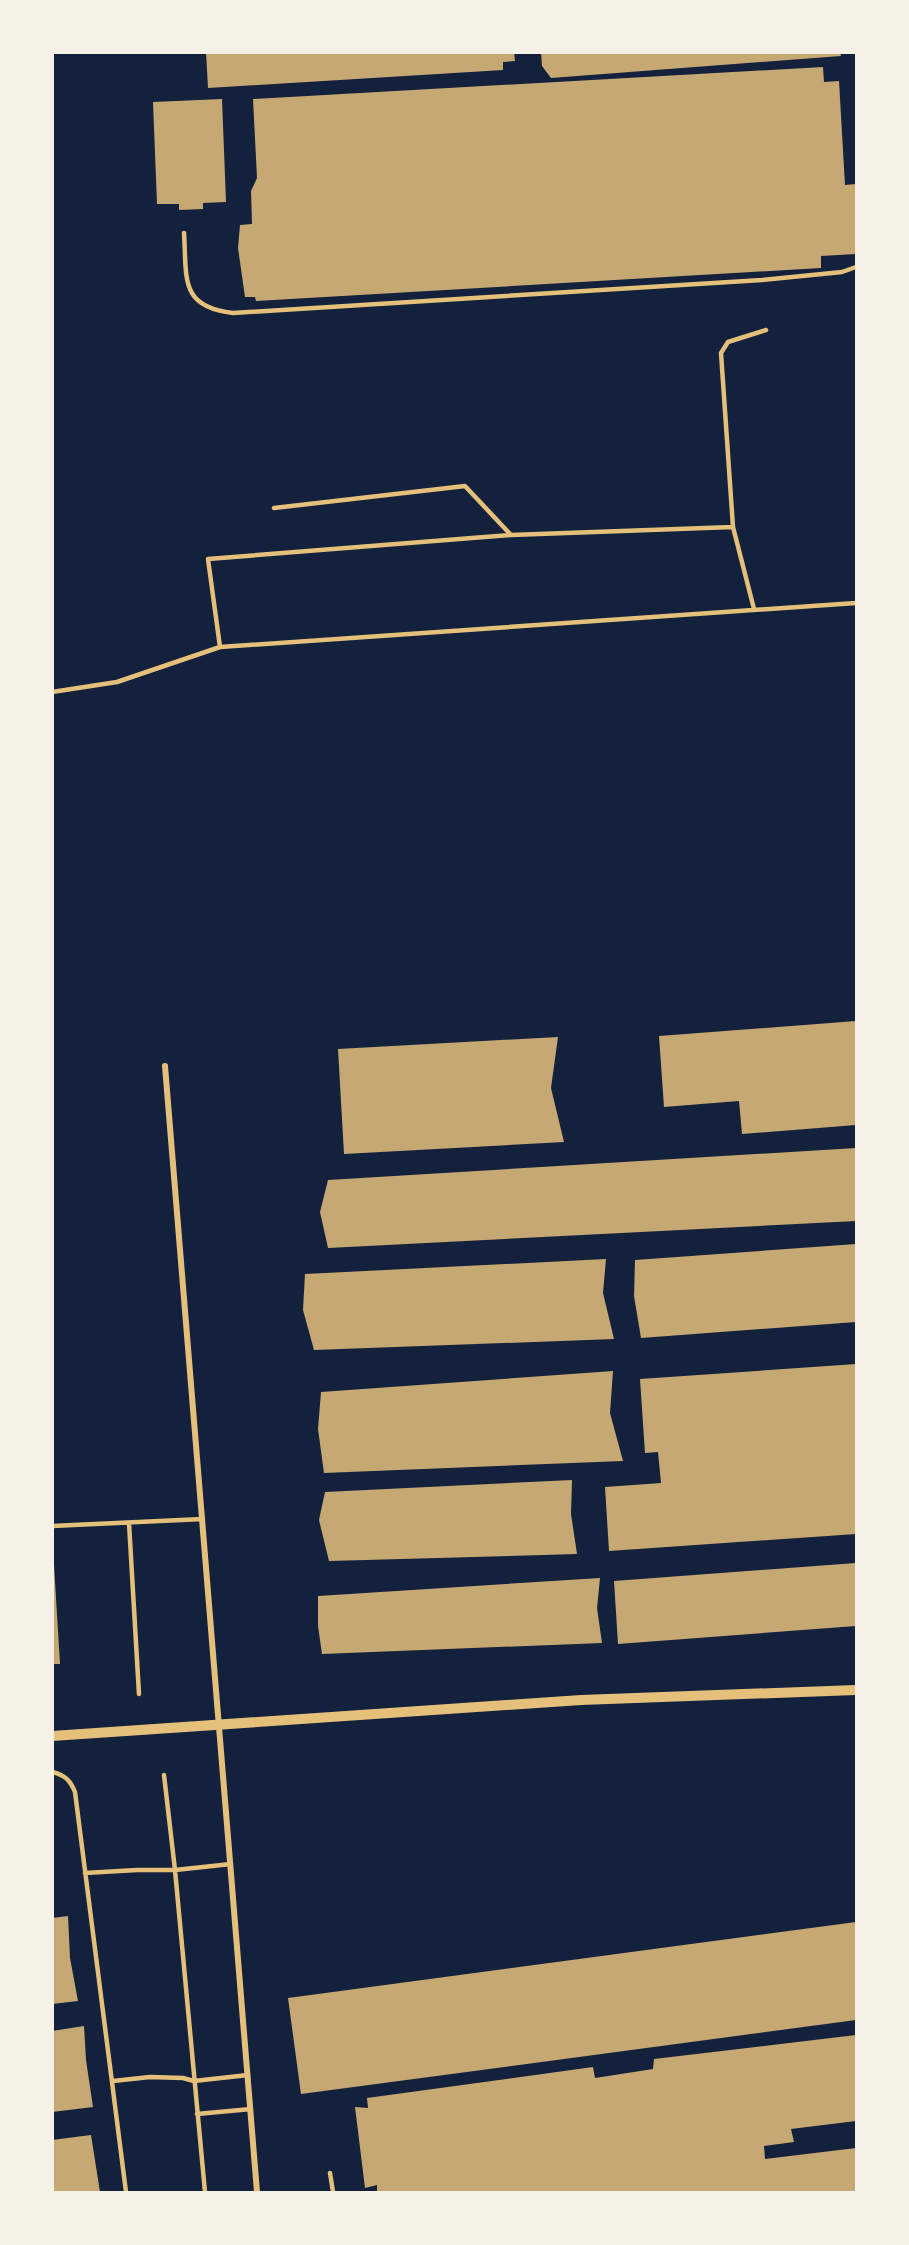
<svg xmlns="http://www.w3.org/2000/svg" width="909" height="2245" font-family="'IBM Plex Sans',sans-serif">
  <rect width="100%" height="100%" fill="#14213d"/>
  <path fill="#c6a872" d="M 206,52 L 514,52 L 515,61 L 503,62 L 503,70 L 208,88 Z
    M 541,52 L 840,52 L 841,56 L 551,78 L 542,66 Z
    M 823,67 L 824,82 L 839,81 L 845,185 L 856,184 L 856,254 L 821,256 L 821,268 L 256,301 L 255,297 L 245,297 L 238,248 L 240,225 L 252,224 L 251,191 L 257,178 L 253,99 Z
    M 222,99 L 226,202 L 203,203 L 203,209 L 179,210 L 179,204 L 157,204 L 153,102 Z
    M 856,1021 L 856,1125 L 742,1134 L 739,1101 L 664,1107 L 659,1036 Z
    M 558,1037 L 551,1088 L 564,1142 L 344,1154 L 338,1049 Z
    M 856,1148 L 856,1221 L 328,1248 L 320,1212 L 328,1180 Z
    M 856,1244 L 856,1322 L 641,1338 L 634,1296 L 635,1260 Z
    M 606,1259 L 603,1293 L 614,1339 L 314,1350 L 303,1310 L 305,1274 Z
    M 856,1364 L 856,1534 L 609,1551 L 605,1487 L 661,1483 L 658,1452 L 645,1453 L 640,1379 Z
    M 613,1371 L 610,1413 L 623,1461 L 324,1473 L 318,1429 L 321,1392 Z
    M 572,1480 L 571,1514 L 577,1554 L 329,1561 L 319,1520 L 325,1492 Z
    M 856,1563 L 856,1626 L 618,1644 L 614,1581 Z
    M 52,1565 L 54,1565 L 60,1664 L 52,1664 Z
    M 600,1578 L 597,1608 L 602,1643 L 322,1654 L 318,1626 L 318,1596 Z
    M 68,1916 L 70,1958 L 78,2001 L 52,2004 L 52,1918 Z
    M 856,1922 L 856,2020 L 301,2094 L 288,1998 Z
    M 84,2026 L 86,2060 L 93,2107 L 52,2112 L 52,2031 Z
    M 856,2035 L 856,2121 L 791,2129 L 794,2142 L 764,2146 L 765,2159 L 856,2148 L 856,2192 L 377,2192 L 377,2185 L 365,2188 L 355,2107 L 368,2108 L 367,2098 L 593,2067 L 595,2078 L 653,2069 L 654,2059 Z
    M 91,2135 L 100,2192 L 52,2192 L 52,2140 Z"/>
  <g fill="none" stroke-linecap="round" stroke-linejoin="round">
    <path stroke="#e5c07b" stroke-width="4.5" d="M 184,233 C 187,278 179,307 233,313 L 762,280 L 842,272 L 856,267
      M 274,508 L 465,486 L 511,535 L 733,527 L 754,609
      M 733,527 L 721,353 L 728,342 L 766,330
      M 220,647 L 208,559 L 511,535
      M 52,692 L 117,682 L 220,647 L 856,603
      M 129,1523 L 139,1694
      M 52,1526 L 203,1519
      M 52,1772 C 65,1775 70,1780 75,1792 L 126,2192
      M 85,1873 L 137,1870 L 175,1870 L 164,1775
      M 113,2081 L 150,2077 L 183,2078 L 194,2081 L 248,2075
      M 197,2114 L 251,2109
      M 330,2173 L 333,2192
      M 205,2192 L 175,1870 L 231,1864"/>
    <path stroke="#e5c07b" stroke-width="6" d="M 165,1066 L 257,2192"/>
    <path stroke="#e5c07b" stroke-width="10" d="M 52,1736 L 581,1700 L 856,1690"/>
  </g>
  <rect width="909" height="2245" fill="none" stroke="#f6f1e7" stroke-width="108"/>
</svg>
